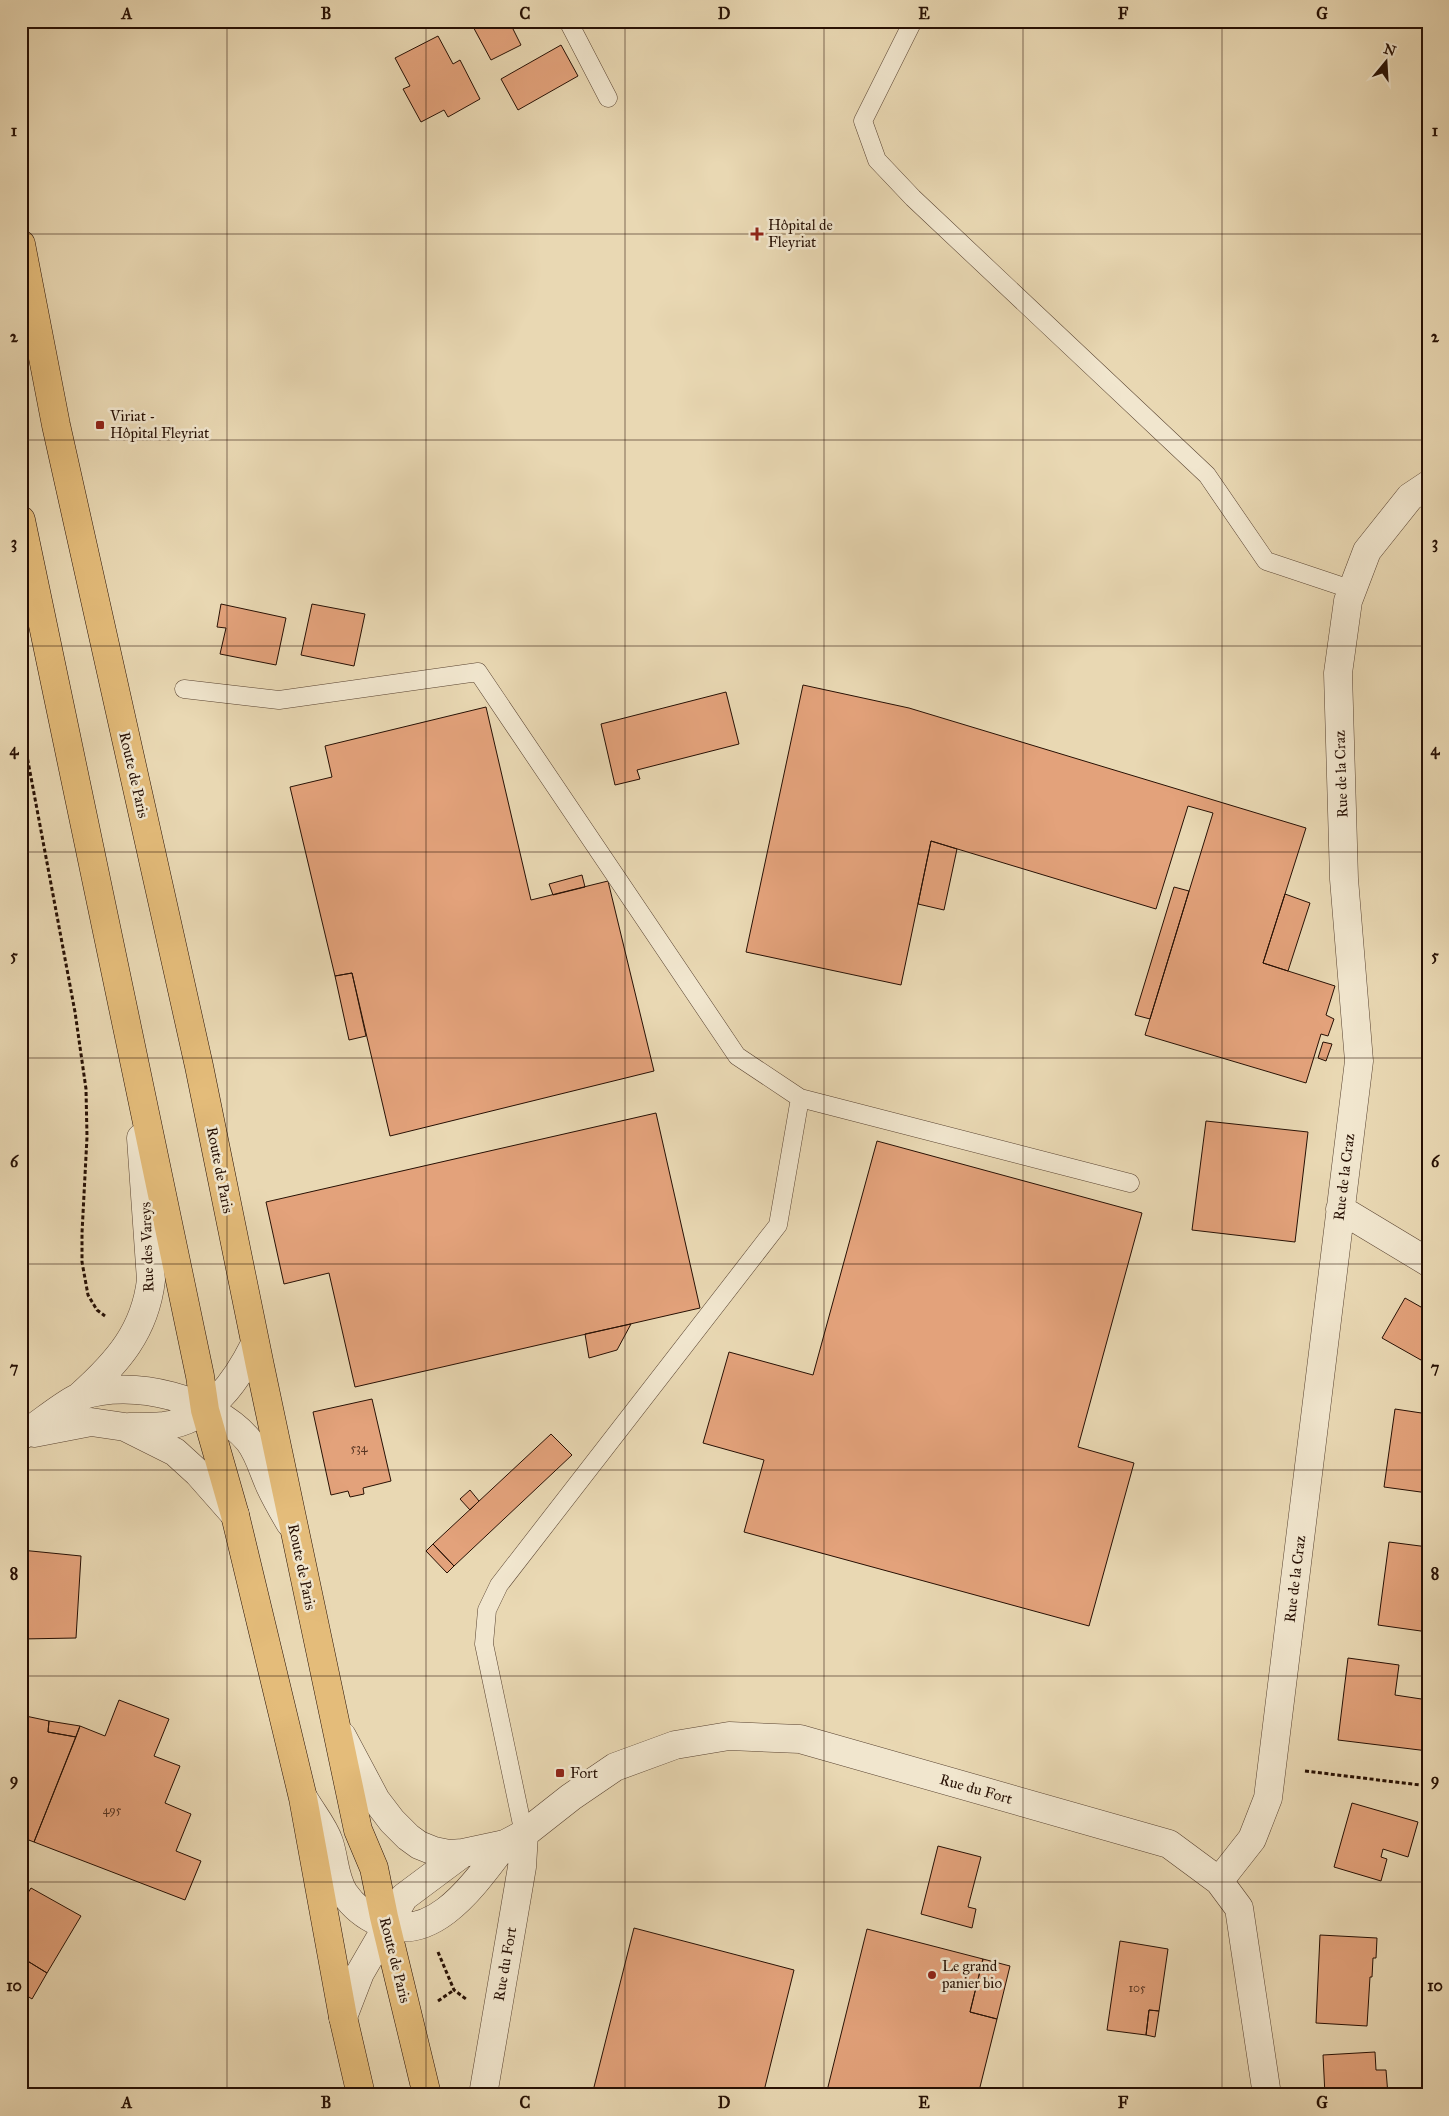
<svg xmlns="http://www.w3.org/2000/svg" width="1449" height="2116" font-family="'IM FELL Great Primer',serif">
  <rect width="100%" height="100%" fill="#e9d8b3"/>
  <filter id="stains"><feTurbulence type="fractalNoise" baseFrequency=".004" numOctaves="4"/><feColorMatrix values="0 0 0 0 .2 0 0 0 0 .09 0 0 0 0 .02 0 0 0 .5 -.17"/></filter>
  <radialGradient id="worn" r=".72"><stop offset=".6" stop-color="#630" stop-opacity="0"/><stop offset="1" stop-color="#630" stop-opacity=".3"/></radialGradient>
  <path fill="#e3a27b" stroke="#271004" d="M 470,21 L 509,21 L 521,45 L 491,60 Z
    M 438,36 L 453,64 L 460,60 L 480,99 L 448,117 L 444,110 L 421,122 L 403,89 L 410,86 L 395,58 Z
    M 561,45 L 578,76 L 518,110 L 501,79 Z
    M 221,604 L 286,618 L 276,665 L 220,654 L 226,628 L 217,627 Z
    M 312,604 L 365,614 L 354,666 L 301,655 Z
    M 803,685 L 909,708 L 1306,828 L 1263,963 L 1335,986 L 1326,1015 L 1334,1019 L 1328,1036 L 1321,1034 L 1306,1083 L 1145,1035 L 1213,813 L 1188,806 L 1156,909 L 931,841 L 901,985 L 746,952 Z
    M 726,692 L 739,744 L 637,770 L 640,779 L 615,785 L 601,724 Z
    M 486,707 L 531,900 L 608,881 L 654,1071 L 390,1136 L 352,973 L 335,976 L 290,787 L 332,777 L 325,746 Z
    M 931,841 L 957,849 L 944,910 L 918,904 Z
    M 582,875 L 585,887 L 553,895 L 549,884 Z
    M 1174,887 L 1189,891 L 1150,1019 L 1135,1015 Z
    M 1285,894 L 1310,903 L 1288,971 L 1263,963 Z
    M 352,973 L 366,1036 L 349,1040 L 335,976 Z
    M 1323,1042 L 1332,1044 L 1326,1061 L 1318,1058 Z
    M 656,1113 L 700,1308 L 355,1387 L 329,1273 L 284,1284 L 266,1202 Z
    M 1206,1121 L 1308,1132 L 1295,1242 L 1192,1230 Z
    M 877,1141 L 1142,1213 L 1078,1447 L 1134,1463 L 1089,1626 L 744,1532 L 764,1460 L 703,1443 L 729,1352 L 813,1375 Z
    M 1405,1298 L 1428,1311 L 1428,1364 L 1382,1338 Z
    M 631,1324 L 617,1350 L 589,1358 L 585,1334 Z
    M 372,1399 L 391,1481 L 363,1488 L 364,1494 L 350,1497 L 348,1491 L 331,1495 L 313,1412 Z
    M 1395,1409 L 1428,1414 L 1428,1493 L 1384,1487 Z
    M 551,1434 L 572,1455 L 454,1566 L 433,1544 Z
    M 470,1490 L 479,1501 L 470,1510 L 460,1499 Z
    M 1389,1542 L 1428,1547 L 1428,1632 L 1378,1625 Z
    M 433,1544 L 454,1566 L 447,1573 L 426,1551 Z
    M 21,1550 L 81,1556 L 76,1638 L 21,1639 Z
    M 1348,1658 L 1399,1665 L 1395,1695 L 1428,1700 L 1428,1751 L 1338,1740 Z
    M 119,1700 L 169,1719 L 154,1756 L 180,1766 L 165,1803 L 191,1814 L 176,1851 L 201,1861 L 185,1900 L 34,1842 L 80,1726 L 105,1736 Z
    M 21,1715 L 49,1721 L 48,1732 L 76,1737 L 34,1842 L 21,1837 Z
    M 49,1721 L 80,1726 L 76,1737 L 48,1732 Z
    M 1352,1803 L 1418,1822 L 1408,1857 L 1383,1849 L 1381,1857 L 1387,1859 L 1381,1881 L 1334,1867 Z
    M 938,1846 L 981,1857 L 968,1907 L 976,1909 L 972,1928 L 921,1914 Z
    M 31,1888 L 81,1916 L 47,1973 L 21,1957 L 21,1904 Z
    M 634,1928 L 794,1970 L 763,2095 L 592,2095 Z
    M 867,1929 L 983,1959 L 970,2012 L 997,2019 L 978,2095 L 826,2095 Z
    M 1320,1935 L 1377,1938 L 1376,1958 L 1373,1958 L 1372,1977 L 1370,1977 L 1367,2026 L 1316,2023 Z
    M 1120,1941 L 1168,1949 L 1159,2011 L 1149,2010 L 1146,2035 L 1107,2030 Z
    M 21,1957 L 47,1973 L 32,1999 L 21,1992 Z
    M 983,1959 L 1010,1966 L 997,2019 L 970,2012 Z
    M 1149,2010 L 1159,2011 L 1155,2037 L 1146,2035 Z
    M 1375,2052 L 1376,2070 L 1386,2070 L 1388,2095 L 1325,2095 L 1323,2055 Z"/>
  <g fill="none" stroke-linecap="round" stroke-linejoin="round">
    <defs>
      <path id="lane" d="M 568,21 L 608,98
        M 913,21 L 863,121 L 877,160 L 913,198 L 1207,475 L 1266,561 L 1353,590
        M 184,689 L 279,700 L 478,672 L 737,1056 L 800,1098 L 778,1225 L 499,1585 L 487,1610 L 484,1644 L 524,1834
        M 800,1098 L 1130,1183"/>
      <path id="street" d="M 1340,1209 L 1428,1262
        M 80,1396 C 118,1362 145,1331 151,1280 L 141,1138
        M 129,1427 C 141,1427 153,1427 164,1426 C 210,1420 236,1382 255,1344
        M 34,1433 L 91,1422 L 125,1427 L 175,1452 L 198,1473 L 235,1515
        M 21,1436 C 38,1426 65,1402 81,1396 C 132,1378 215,1399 249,1441 C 259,1454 263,1471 270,1486 C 276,1499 283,1511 290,1523
        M 342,1736 L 376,1800 L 392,1821 L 408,1837 L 419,1845 L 434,1851 L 449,1854 L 463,1853 L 505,1844 L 524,1834 L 571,1797 L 615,1767 L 675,1745 L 729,1736 L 800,1739 L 1169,1844 L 1219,1881 L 1239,1908 L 1267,2095
        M 304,1799 C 312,1813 324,1827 329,1842 C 335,1860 334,1877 344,1893 C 353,1906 365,1916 379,1922 C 434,1947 477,1880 505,1844
        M 1219,1881 L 1252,1839 L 1268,1798 L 1359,1061 L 1344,879 L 1338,673 L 1348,601 L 1367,551 L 1410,497 L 1428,485
        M 343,2017 L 360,1973 L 404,1897 L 463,1853
        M 483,2095 L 522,1867 L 524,1834"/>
      <path id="primary" d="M 21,244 L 56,425 L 199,1066 L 260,1366 L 358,1830 L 374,1868 L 384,1917 L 427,2095
        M 21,520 L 200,1376 L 205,1410 L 235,1515 L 303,1798 L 343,2017 L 361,2095"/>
    </defs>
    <use href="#lane" stroke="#584230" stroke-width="19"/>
    <use href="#street" stroke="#584230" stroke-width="29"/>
    <use href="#primary" stroke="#271004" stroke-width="29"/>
    <path stroke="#271004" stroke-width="3" stroke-dasharray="4 2.5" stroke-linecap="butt" d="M 24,740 L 75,1012 L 86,1089 L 87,1137 L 82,1233 L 82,1262 L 88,1295 L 97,1310 L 105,1316
      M 1305,1771 L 1428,1786
      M 438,1952 L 454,1990 L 466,1999
      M 438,2001 L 454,1990"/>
    <use href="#lane" stroke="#f1e6ce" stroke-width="18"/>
    <use href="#street" stroke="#f1e6ce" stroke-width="28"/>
    <use href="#primary" stroke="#e4bc7a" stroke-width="28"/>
  </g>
  <path fill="none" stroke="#271004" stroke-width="1" stroke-opacity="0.55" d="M 227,21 L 227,2095M 426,21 L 426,2095M 625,21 L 625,2095M 824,21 L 824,2095M 1023,21 L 1023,2095M 1222,21 L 1222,2095M 21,234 L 1428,234M 21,440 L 1428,440M 21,646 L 1428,646M 21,852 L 1428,852M 21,1058 L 1428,1058M 21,1264 L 1428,1264M 21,1470 L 1428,1470M 21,1676 L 1428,1676M 21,1882 L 1428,1882"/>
  <g fill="#8f2418" stroke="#f1e6ce" stroke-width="2">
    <path d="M754.5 226.5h5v5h5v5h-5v5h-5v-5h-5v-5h5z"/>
    <rect x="95" y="420" width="10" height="10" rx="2.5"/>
    <rect x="555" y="1768" width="10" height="10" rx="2.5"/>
    <circle cx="932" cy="1975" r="5"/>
  </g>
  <g text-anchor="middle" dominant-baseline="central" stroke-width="5" stroke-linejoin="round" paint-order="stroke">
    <g font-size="12" fill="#563422">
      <text x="359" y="1448">534</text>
      <text x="112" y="1810">495</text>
      <text x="1137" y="1988">105</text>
    </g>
    <g font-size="15" fill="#271004" stroke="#f1e6ce" text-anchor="start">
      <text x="768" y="225">Hôpital de<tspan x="768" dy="17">Fleyriat</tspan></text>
      <text x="110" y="416">Viriat -<tspan x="110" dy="17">Hôpital Fleyriat</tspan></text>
      <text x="570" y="1773">Fort</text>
      <text x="942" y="1966">Le grand<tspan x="942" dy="17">panier bio</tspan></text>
    </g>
    <g font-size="15" fill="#271004" stroke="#f1e6ce">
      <text transform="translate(1341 774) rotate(-92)">Rue de la Craz</text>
      <text transform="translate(134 775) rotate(77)">Route de Paris</text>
      <text transform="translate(220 1170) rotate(79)">Route de Paris</text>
      <text transform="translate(1344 1177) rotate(-83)">Rue de la Craz</text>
      <text transform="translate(147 1247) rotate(-92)">Rue des Vareys</text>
      <text transform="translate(302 1567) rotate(78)">Route de Paris</text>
      <text transform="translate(1295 1579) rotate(-83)">Rue de la Craz</text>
      <text transform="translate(976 1789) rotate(16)">Rue du Fort</text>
      <text transform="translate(395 1960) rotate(76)">Route de Paris</text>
      <text transform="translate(505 1964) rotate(-80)">Rue du Fort</text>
    </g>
  </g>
  <rect width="1449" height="2116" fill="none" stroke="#e9d8b3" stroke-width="55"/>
  <g transform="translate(1386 62) rotate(18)" stroke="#f1e6ce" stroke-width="4" paint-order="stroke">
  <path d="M0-4L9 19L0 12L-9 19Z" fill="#271004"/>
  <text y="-8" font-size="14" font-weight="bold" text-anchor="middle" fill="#271004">N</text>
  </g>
  <rect x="28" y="28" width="1394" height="2060" fill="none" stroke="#271004" stroke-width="2"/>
  <g font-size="16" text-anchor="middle" font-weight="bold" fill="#271004">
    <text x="127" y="19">A</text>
    <text x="326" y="19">B</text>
    <text x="525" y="19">C</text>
    <text x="724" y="19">D</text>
    <text x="924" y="19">E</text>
    <text x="1123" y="19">F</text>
    <text x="1322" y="19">G</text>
    <text x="14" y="136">1</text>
    <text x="1435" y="136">1</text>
    <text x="14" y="342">2</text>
    <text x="1435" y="342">2</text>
    <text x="14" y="548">3</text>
    <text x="1435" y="548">3</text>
    <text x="14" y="755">4</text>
    <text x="1435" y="755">4</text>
    <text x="14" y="961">5</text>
    <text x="1435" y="961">5</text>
    <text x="14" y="1167">6</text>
    <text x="1435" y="1167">6</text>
    <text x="14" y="1373">7</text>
    <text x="1435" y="1373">7</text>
    <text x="14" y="1579">8</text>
    <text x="1435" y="1579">8</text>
    <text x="14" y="1785">9</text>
    <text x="1435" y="1785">9</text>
    <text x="14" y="1991">10</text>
    <text x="1435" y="1991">10</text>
    <text x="127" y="2108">A</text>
    <text x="326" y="2108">B</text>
    <text x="525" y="2108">C</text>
    <text x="724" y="2108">D</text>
    <text x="924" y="2108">E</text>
    <text x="1123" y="2108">F</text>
    <text x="1322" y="2108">G</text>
  </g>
  <rect width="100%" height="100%" filter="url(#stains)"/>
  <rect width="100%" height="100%" fill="url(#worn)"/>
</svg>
